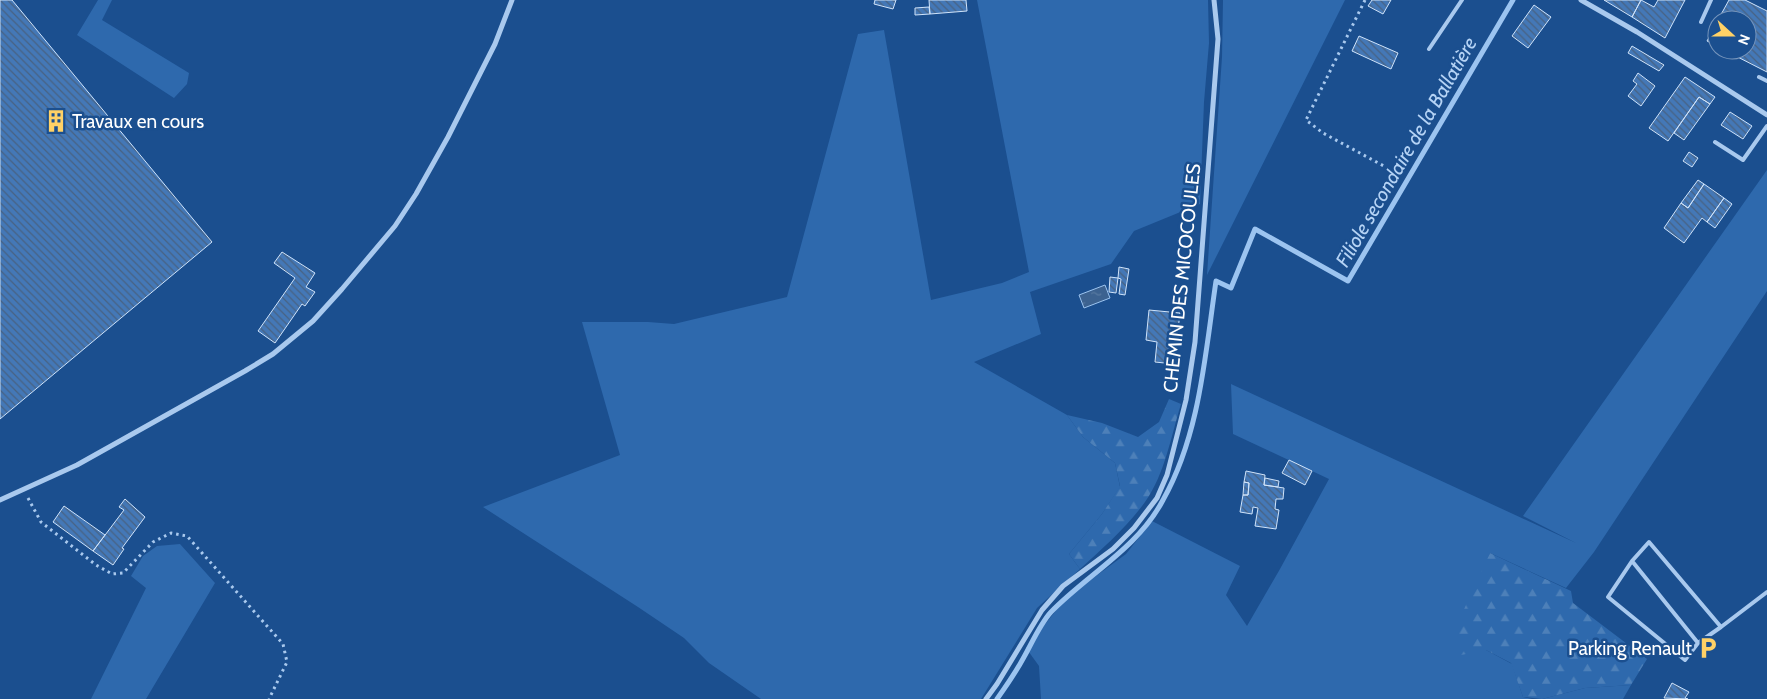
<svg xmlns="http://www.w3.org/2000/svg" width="1767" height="699" font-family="Cabin,sans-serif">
  <defs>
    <pattern id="forest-firs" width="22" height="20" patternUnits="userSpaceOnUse" patternTransform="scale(1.25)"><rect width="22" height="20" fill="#2e69ad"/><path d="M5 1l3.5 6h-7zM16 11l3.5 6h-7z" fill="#4d80b9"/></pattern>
    <pattern id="water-ripples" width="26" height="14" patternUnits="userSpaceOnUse" patternTransform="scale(1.25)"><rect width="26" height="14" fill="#3c6290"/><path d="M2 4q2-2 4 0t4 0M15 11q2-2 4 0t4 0" fill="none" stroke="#597aa1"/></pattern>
    <pattern id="building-back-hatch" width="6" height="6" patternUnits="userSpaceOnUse" patternTransform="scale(1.25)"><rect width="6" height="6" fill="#4478b7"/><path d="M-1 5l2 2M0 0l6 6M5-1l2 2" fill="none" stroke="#486282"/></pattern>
  </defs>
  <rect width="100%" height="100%" fill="#1b4f8f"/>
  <path fill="#2e69ad" d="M 98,0 L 112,0 L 102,20 L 189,73 L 187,84 L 174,98 L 77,35 Z
    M 977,0 L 1208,0 L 1209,43 L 1204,102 L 1200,204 L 1134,231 L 1111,264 L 1030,292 L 1041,334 L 974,362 L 1067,415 L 1083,437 L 1115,463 L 1120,487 L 1102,514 L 1069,554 L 1080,569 L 1037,608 L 981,699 L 761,699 L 709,663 L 684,638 L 638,607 L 483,507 L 620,455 L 582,322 L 648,322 L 674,324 L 787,297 L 858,34 L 884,30 L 931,300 L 1002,283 L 1029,272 Z
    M 1223,0 L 1345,0 L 1207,275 L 1222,57 Z
    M 1767,170 L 1767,291 L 1594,552 L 1566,588 L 1490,553 L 1486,650 L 1512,664 L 1523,697 L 1532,699 L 1041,699 L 1039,666 L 1026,648 L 1066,598 L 1126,554 L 1152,521 L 1240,566 L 1226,595 L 1247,626 L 1280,569 L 1329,479 L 1233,434 L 1231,384 L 1576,543 L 1523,516 Z
    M 180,544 L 215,583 L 146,699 L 91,699 L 146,588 L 131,576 L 143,556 L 157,546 Z
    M 1631,685 L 1623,699 L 1542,699 L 1585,688 Z"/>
  <path fill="url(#forest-firs)" d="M 1169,399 L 1181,404 C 1171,436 1165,474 1145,502 C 1127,527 1103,548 1080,569 L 1069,554 L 1102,514 L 1120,486 L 1115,463 L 1083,437 L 1067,415 L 1102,423 L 1138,437 L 1159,422 Z
    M 1490,553 L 1571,591 L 1573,603 L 1647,659 L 1631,685 L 1585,688 L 1542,699 L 1523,697 L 1511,663 L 1486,650 L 1461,655 L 1454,631 Z"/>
  <path fill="url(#water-ripples)" stroke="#9cc4f0" d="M 1105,285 L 1110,298 L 1084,308 L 1079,295 Z"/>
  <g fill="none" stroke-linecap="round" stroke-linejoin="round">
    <path stroke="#9cc4f0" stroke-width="5" d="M 997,699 C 1007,685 1016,672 1024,657 C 1032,643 1040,624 1051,612 C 1088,574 1138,548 1163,500 C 1200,434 1205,355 1216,281 L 1231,288 L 1255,229 L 1348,281 L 1513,0"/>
  </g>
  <path fill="url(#building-back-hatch)" stroke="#cfe3fa" d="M 0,0 L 12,0 L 212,242 L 0,419 Z
    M 875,0 L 896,0 L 893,9 L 874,4 Z
    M 929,0 L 966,0 L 967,11 L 930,14 Z
    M 1372,0 L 1391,0 L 1383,14 L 1368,6 Z
    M 1604,0 L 1641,0 L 1632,17 Z
    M 1641,0 L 1654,7 L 1658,0 L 1685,0 L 1665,38 L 1632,17 Z
    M 1729,0 L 1745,0 L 1767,11 L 1767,72 L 1724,50 L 1747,50 L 1747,20 L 1718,20 Z
    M 1534,5 L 1551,17 L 1528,48 L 1512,36 Z
    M 929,7 L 930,14 L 915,15 L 915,8 Z
    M 1717,23 L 1717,46 L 1707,41 Z
    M 1359,36 L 1398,53 L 1391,69 L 1352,51 Z
    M 1632,46 L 1664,65 L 1659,71 L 1628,53 Z
    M 1638,73 L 1655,86 L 1641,106 L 1628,96 L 1637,84 L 1633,81 Z
    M 1685,77 L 1715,97 L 1710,104 L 1699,97 L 1668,141 L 1649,128 Z
    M 1699,97 L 1710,104 L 1684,140 L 1674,133 Z
    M 1730,112 L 1752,126 L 1743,139 L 1721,125 Z
    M 1689,152 L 1698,158 L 1692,167 L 1683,161 Z
    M 1698,180 L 1704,184 L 1688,208 L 1681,203 Z
    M 1704,184 L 1724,198 L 1707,222 L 1702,218 L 1684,243 L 1664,228 L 1681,203 L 1688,208 Z
    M 1724,198 L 1732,204 L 1715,228 L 1707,222 Z
    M 282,252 L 315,273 L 306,287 L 315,292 L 305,306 L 302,304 L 275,343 L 258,331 L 295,278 L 274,263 Z
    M 1119,267 L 1129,269 L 1125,295 L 1119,294 L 1121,279 L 1118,278 Z
    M 1110,277 L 1118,278 L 1116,293 L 1109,292 Z
    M 1149,310 L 1180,313 L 1174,364 L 1155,362 L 1157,342 L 1146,340 Z
    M 1289,460 L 1312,471 L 1305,485 L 1282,473 Z
    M 1246,471 L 1265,475 L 1264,485 L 1284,488 L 1283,499 L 1276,499 L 1275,509 L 1279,510 L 1276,529 L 1255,526 L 1258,508 L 1253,507 L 1252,514 L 1240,512 L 1243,495 L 1248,495 L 1249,483 L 1244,482 Z
    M 1265,478 L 1279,481 L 1278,487 L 1264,485 Z
    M 1244,482 L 1249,483 L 1248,495 L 1243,495 Z
    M 125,499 L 145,517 L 122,548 L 124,549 L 113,565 L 93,551 L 124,510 L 119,507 Z
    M 64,506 L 105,535 L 93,551 L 53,522 Z
    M 1672,683 L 1689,692 L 1685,698 L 1688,699 L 1664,698 Z"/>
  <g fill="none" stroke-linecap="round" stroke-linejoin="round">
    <path stroke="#a9c9ee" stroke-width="3" stroke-dasharray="2.5 4" stroke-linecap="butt" d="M 1365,0 L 1306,120 L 1323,133 L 1393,171
      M 28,498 L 41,522 L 96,565 L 112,574 L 123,573 L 153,542 L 171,533 L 187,536 L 283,644 L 287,662 L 269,699"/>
    <path stroke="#a9c9ee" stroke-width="4" d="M 1701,22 L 1711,0
      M 1429,49 L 1462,0
      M 1759,77 L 1767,81
      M 1715,142 L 1743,160 L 1767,126
      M 1632,561 L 1608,597 L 1685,660 L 1698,643
      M 1721,627 L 1698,643 L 1632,561 L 1649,542 L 1721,627 L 1767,592"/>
    <path stroke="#a9c9ee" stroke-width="5" d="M 1581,0 L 1637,32 L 1767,115
      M 0,500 L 77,465 L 245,371 L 273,354 L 313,321 L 342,289 L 395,226 L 416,194 L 448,137 L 495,44 L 512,0
      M 986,699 L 997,684 L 1042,610 L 1063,586 L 1113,549 L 1134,528 L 1157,498 L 1167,475 L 1186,400 L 1195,342 L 1218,39 L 1214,0"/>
  </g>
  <defs>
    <symbol id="building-bare" viewBox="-9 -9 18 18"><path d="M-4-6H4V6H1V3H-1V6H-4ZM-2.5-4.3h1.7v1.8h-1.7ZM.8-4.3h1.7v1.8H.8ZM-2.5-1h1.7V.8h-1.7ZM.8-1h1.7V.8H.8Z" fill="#ffd166" stroke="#1b4f8f" stroke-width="2.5" paint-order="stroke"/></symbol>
    <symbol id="parking-bare" viewBox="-9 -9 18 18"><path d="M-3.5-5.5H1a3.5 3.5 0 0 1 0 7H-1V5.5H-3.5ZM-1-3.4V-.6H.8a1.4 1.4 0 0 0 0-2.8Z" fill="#ffd166" stroke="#1b4f8f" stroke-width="2.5" paint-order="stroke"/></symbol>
  </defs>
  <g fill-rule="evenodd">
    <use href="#building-bare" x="40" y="105" width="32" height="32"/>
    <use href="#parking-bare" x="1692" y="632" width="32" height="32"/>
  </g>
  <g text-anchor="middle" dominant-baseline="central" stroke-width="5" stroke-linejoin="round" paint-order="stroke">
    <g font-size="19" fill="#fff" stroke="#1b4f8f" text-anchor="start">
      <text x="72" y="121">Travaux en cours</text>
      <text x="1692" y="648" text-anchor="end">Parking Renault</text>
    </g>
    <g font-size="19" fill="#fff" stroke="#1b4f8f">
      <text transform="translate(1182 278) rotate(-84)">CHEMIN DES MICOCOULES</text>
    </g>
    <g font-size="20" font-style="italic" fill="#b5d3f5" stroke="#1b4f8f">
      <text transform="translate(1406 152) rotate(-60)">Filiole secondaire de la Ballatière</text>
    </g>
  </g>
  <g transform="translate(1732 35) rotate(111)"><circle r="24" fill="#1b4f8f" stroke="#7695bc"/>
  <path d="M0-4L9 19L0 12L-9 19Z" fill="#ffd166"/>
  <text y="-8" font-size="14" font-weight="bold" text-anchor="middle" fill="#ffffff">N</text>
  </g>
</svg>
